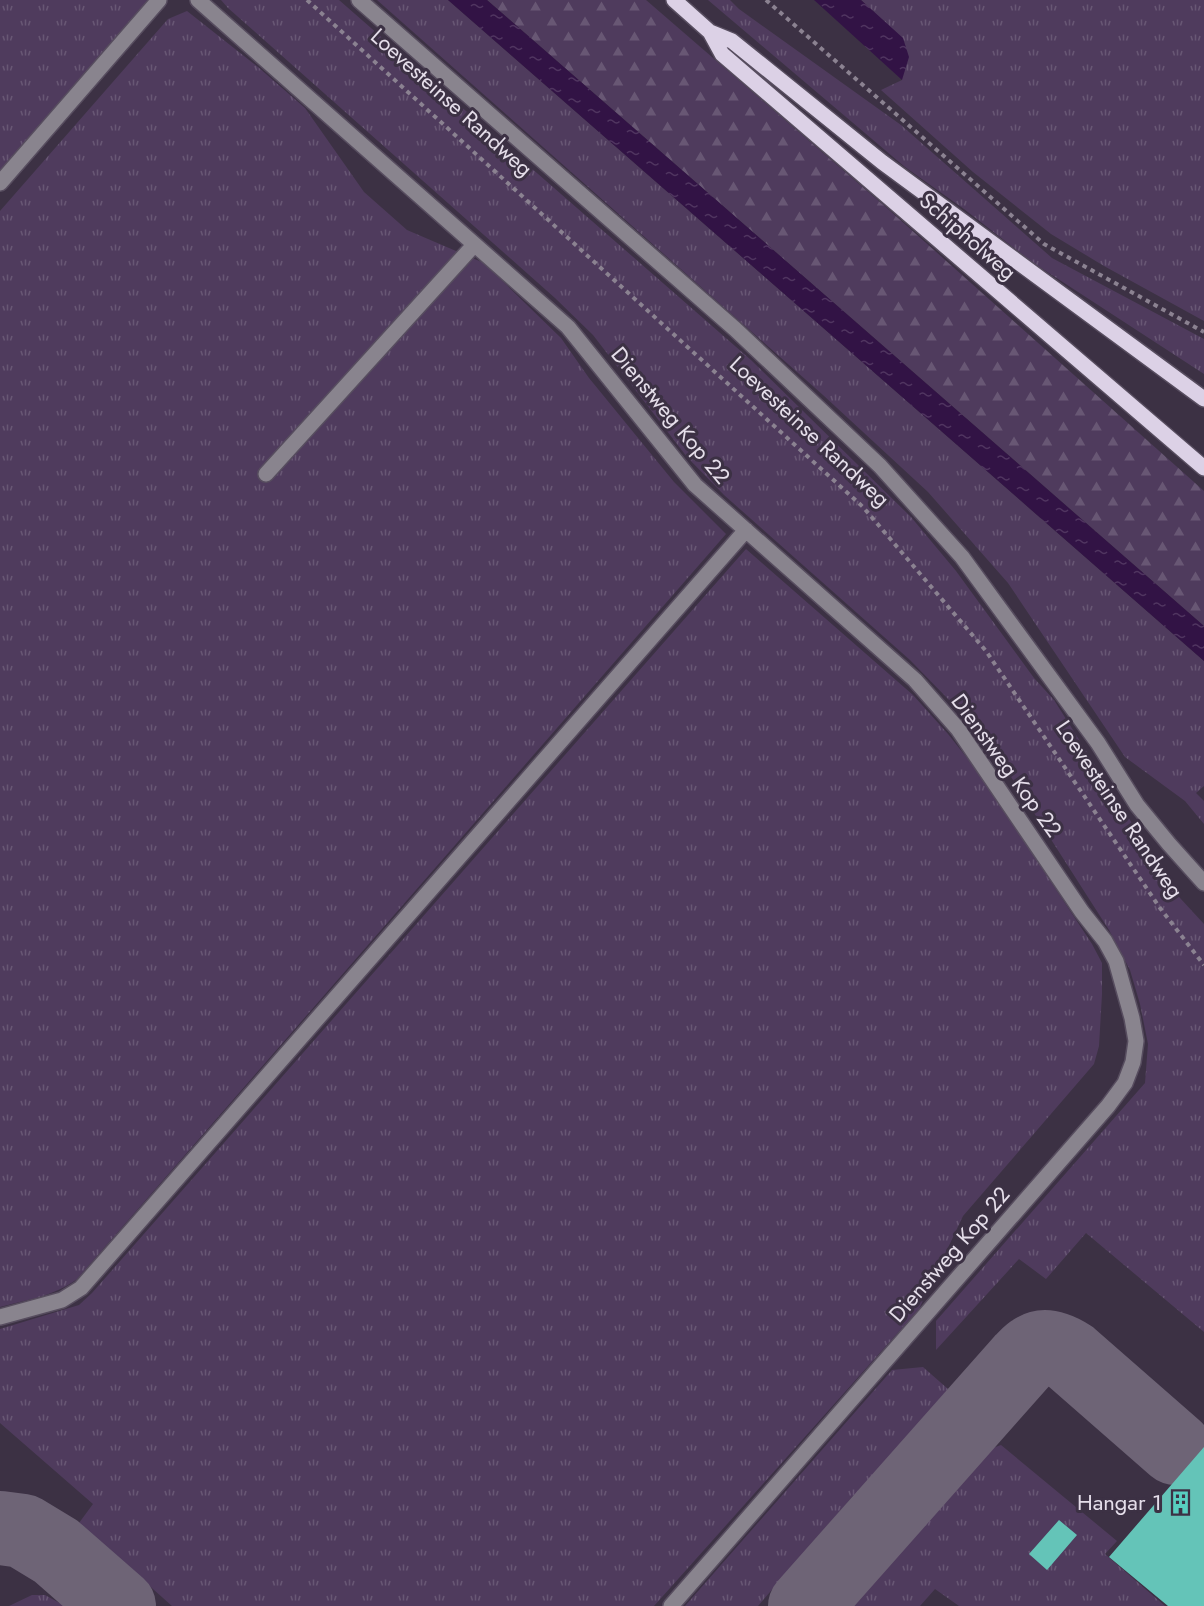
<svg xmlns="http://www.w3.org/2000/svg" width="1204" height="1606" font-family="Jost,sans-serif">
  <defs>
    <pattern id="grass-tufts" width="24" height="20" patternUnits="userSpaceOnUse" patternTransform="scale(1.5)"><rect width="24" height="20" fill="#4f3b5d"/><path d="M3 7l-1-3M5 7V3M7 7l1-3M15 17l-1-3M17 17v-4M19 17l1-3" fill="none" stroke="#685774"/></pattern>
    <pattern id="forest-firs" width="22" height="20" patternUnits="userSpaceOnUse" patternTransform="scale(1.5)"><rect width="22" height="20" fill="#4f3b5d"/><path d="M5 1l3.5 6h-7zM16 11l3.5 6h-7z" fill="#685774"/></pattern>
    <pattern id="water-ripples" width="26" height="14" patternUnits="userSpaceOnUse" patternTransform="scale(1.5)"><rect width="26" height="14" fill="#321345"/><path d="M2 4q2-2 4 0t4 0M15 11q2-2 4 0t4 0" fill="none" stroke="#503560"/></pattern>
  </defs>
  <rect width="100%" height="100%" fill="#3c3144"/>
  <path fill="url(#grass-tufts)" d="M 0,0 L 147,0 L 146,3 L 0,170 Z
    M 221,0 L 339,0 L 751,360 L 911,517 L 956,571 L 1034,678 L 1054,700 L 1142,839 L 1161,872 L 1180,898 L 1204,924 L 1204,1332 L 1086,1233 L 1046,1279 L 1019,1259 L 936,1350 L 936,1321 L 1145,1083 L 1148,1044 L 1140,1004 L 1130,970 L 1109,930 L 1004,766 L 950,701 L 910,660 L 724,495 L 687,457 L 593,335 L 555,298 L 228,8 Z
    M 377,0 L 448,0 L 1204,661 L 1204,786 L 1196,793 L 1204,801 L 1204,824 L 1185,801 L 1125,757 L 1008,583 L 928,492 L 823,395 Z
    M 708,0 L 730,0 L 739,9 L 901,125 L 1052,258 L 1204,339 L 1204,374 L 1032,262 L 964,209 L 905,167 Z
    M 861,0 L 1204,0 L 1204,321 L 1104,266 L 1051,234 L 973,172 L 881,90 L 902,80 L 902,38 Z
    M 187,11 L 258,67 L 305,108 L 364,192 L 407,230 L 484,263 L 561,338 L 589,378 L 674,482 L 726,534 L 77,1279 C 55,1296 26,1300 0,1307 L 0,211 L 168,19 Z
    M 746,549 L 913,695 L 948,734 L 979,773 L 1092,944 L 1102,963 L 1102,994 L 1099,1046 L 1094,1064 L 963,1216 L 919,1309 L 654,1606 L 172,1606 L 79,1523 L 93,1504 L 0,1423 L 0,1329 L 79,1305 L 92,1293 Z
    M 923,1367 L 948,1389 L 869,1484 L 853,1496 L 758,1606 L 685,1606 L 892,1370 Z
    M 1001,1445 L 1117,1541 L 1105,1554 L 1165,1606 L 959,1606 L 935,1589 L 920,1606 L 851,1606 L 990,1449 Z
    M 32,1595 L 45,1595 L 65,1606 L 9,1606 Z"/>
  <path fill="url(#forest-firs)" d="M 487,0 L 646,0 L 888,209 L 1204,491 L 1204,626 Z"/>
  <path fill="url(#water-ripples)" d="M 448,0 L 487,0 L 1204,626 L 1204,661 Z
    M 814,0 L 861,0 L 903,38 L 909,57 L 902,80 Z"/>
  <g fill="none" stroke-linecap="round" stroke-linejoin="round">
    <path stroke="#6e6476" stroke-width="74" d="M 0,1528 L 23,1531 L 56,1551 L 119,1606
      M 805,1606 L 1022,1361 C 1025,1358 1029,1353 1033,1351 C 1045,1343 1060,1350 1071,1357 L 1175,1448"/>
  </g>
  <path fill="#64c4b8" d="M 1204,1447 L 1204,1606 L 1168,1606 L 1109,1557 Z
    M 1059,1520 L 1077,1535 L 1047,1570 L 1029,1554 Z"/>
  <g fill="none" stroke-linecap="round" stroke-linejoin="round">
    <defs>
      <path id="minor" d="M 198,0 L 568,327 L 695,485 L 915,680 L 958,729 L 1082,912 L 1105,941 L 1116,961 L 1132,1018 L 1136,1041 L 1133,1062 L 1125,1083 L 1108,1106 L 671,1606
        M 359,0 L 735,329 L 880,466 L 962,557 L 1098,743 L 1137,805 L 1169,844 L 1204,883
        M 0,183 L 159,0
        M 266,474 L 474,245
        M 0,1317 L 62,1300 L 81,1288 L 746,530"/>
      <path id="major" d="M 674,0 L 710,32 L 732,41 L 882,162 L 1204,399
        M 710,32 L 722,54 L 1204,468"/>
    </defs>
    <use href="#minor" stroke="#574d5f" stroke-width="18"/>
    <use href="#major" stroke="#574d5f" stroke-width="18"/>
    <path stroke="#8b8291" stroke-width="4" stroke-dasharray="4.5 4.5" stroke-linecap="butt" d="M 307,0 L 863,507 L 986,651 L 1160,908 L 1204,965
      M 766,0 L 1044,244 L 1204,332"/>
    <use href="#minor" stroke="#89848e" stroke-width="15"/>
    <use href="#major" stroke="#dcd1e6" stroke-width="15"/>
  </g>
  <defs>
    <symbol id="building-bare" viewBox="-9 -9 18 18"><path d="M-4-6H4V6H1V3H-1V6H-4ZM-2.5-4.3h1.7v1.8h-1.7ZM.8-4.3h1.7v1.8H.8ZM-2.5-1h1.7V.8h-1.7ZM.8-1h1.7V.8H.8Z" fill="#58cec0" stroke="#3c3144" stroke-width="2.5" paint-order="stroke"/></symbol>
  </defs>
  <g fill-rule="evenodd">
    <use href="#building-bare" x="1164" y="1486" width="33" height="33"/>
  </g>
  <g text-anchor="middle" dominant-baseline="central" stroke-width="6" stroke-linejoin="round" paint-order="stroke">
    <g font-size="22" fill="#e5deea" stroke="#3c3144">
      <text transform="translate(452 102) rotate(42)">Loevesteinse Randweg</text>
      <text transform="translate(968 236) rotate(41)">Schipholweg</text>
      <text transform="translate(671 415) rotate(50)">Dienstweg Kop 22</text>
      <text transform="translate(810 431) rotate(43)">Loevesteinse Randweg</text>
      <text transform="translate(1007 765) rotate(54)">Dienstweg Kop 22</text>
      <text transform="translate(1120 809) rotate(56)">Loevesteinse Randweg</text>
      <text transform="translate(949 1254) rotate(-49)">Dienstweg Kop 22</text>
    </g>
    <g font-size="22" fill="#e5deea" stroke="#3c3144" text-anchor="end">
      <text x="1162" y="1502">Hangar 1</text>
    </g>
  </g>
</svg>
